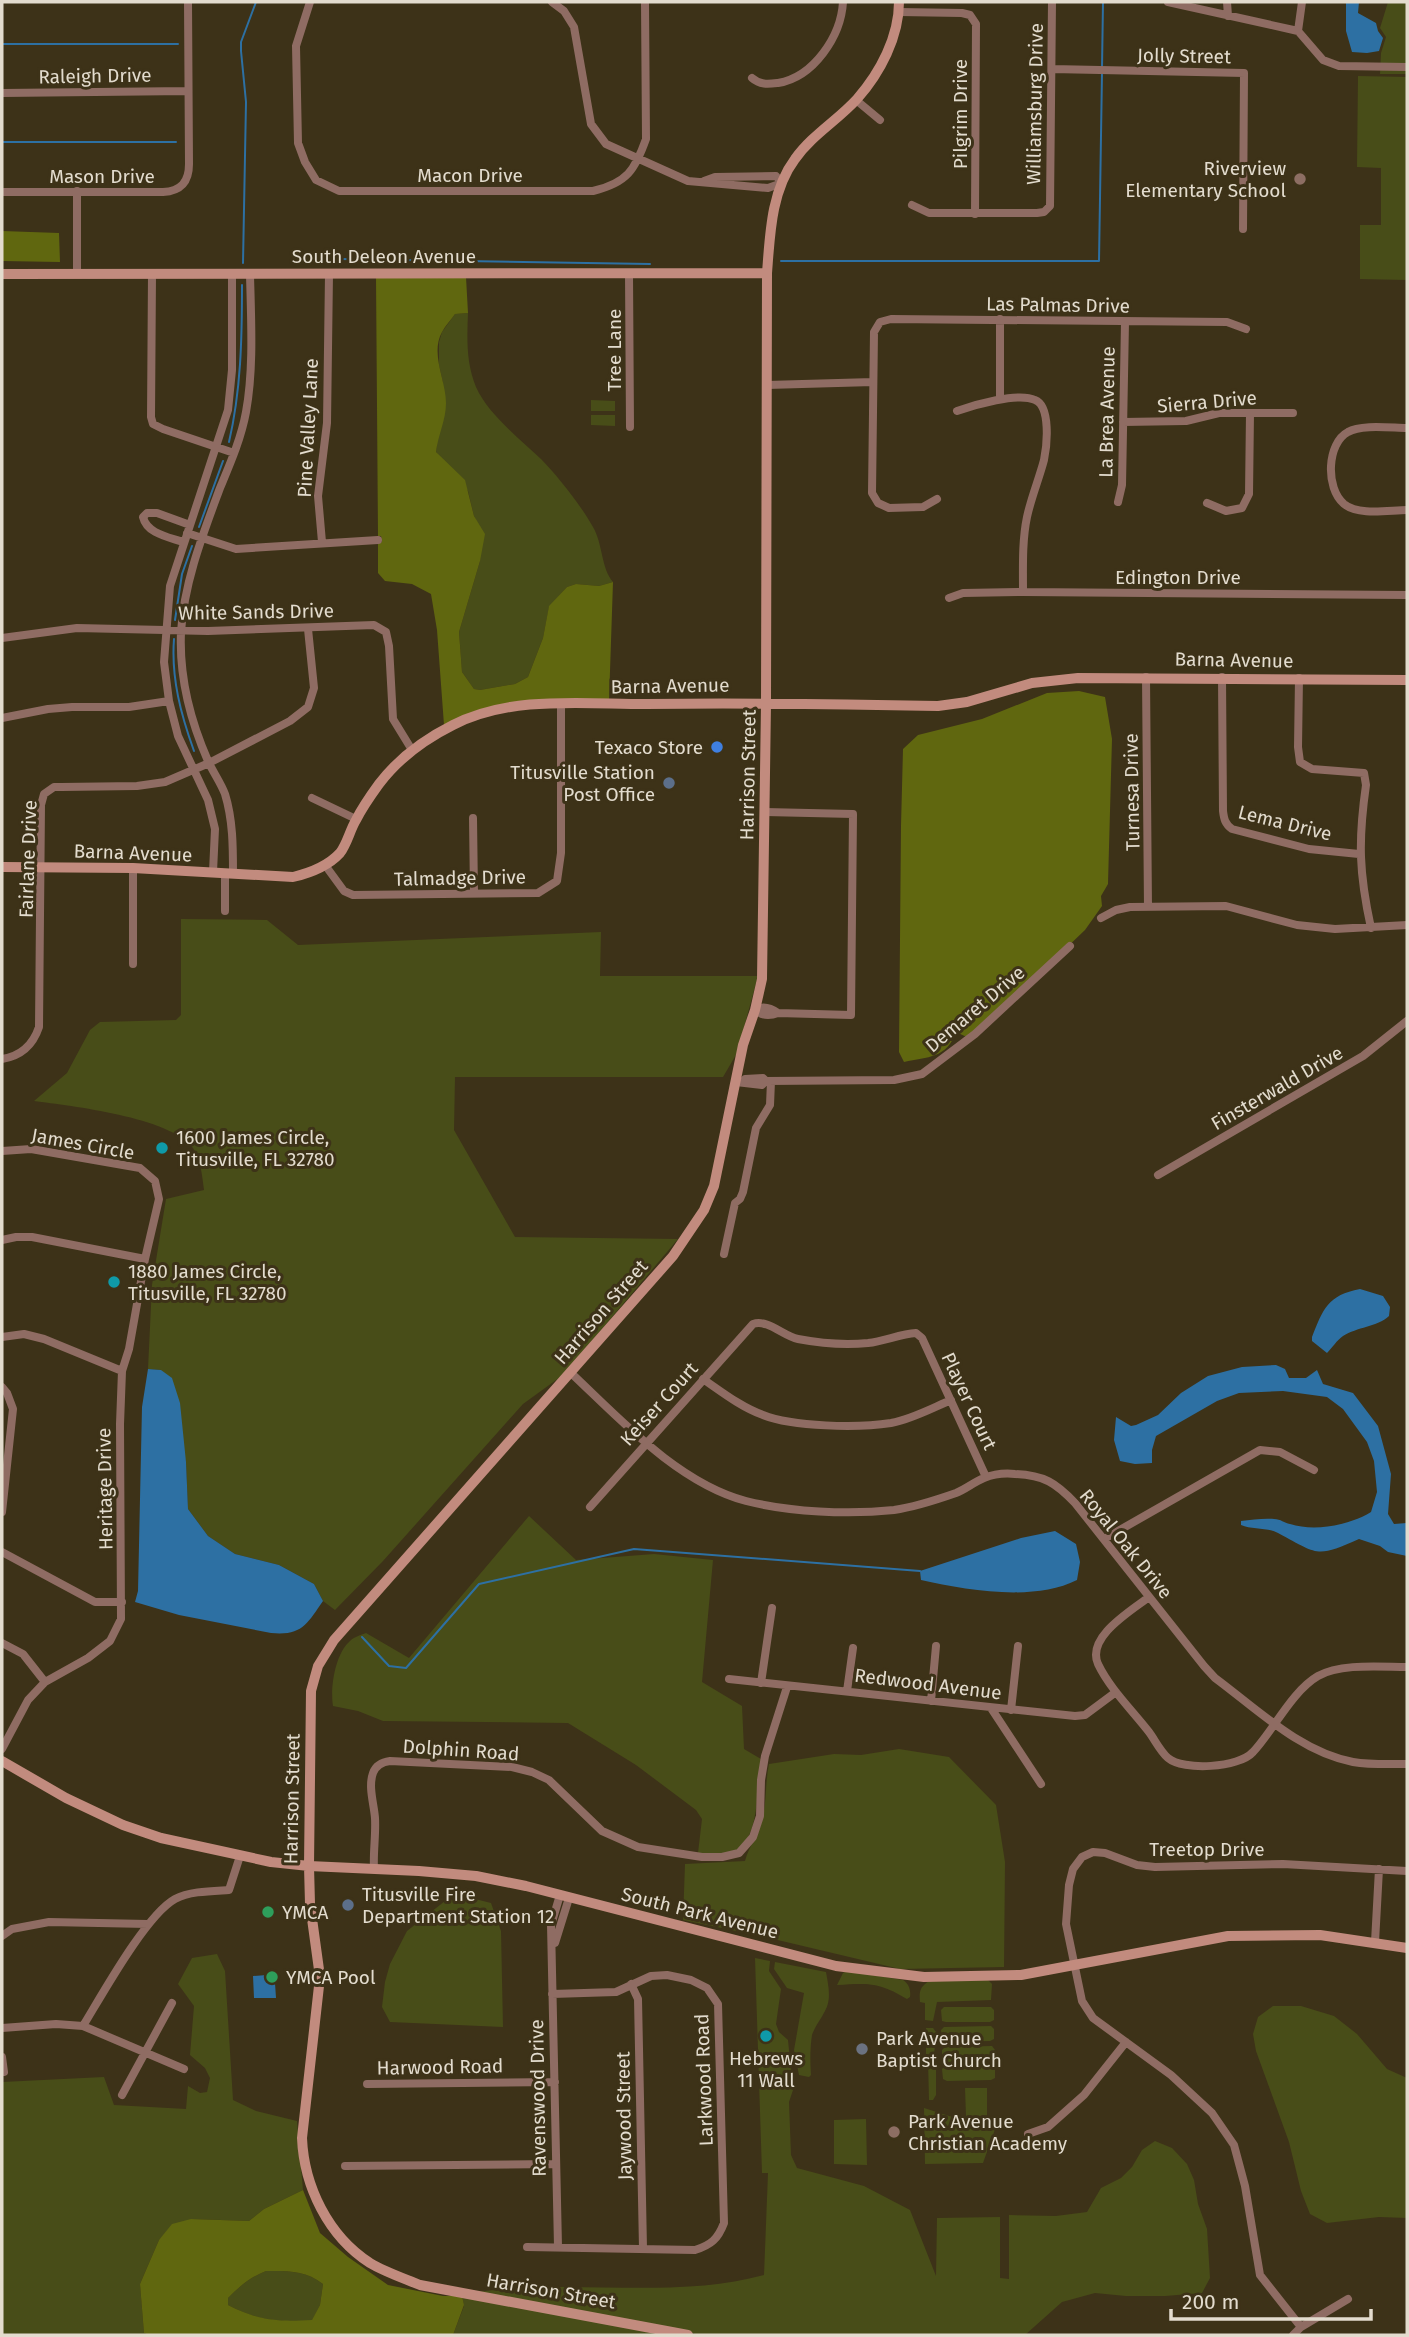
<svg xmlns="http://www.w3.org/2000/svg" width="1409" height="2337" font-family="'Fira Sans',sans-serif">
  <rect width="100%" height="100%" fill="#3d3218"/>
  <path fill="#484d18" d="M 1388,2 L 1407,2 L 1407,74 L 1380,74 L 1381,53 L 1386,37 L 1380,28 Z
    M 1358,76 L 1407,77 L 1407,280 L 1360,279 L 1360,225 L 1381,225 L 1381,168 L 1357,167 Z
    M 468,313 C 467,338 466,363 476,387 C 488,414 520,439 541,459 C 557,475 582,507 593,527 C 603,544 601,568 613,582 L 599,586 L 576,584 L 567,587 L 549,607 L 543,638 L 528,677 L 515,684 L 480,690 L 474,689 L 462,672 L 459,632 L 480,561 L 480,530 L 474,516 L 468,491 L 436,452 L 443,383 L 439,365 L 439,342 L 442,332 L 455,314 Z
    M 591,400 L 615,401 L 615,411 L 591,411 Z
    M 591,415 L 615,415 L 615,426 L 591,425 Z
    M 181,919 L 267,920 L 298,945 L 601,932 L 600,976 L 758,976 L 737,1053 L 723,1077 L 455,1077 L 454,1130 L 515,1237 L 678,1239 L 563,1375 L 523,1404 L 383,1561 L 335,1610 L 323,1601 L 314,1584 L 279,1565 L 235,1554 L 208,1536 L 188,1509 L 186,1462 L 161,1370 L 148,1369 L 152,1285 L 166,1199 L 204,1190 C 202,1176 201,1160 193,1148 C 170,1117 71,1106 34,1101 L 67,1073 L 90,1030 L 100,1022 L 176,1020 L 181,1015 Z
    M 529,1516 L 576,1560 L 654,1554 L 713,1560 L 702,1682 L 742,1706 L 744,1749 L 761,1759 C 756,1784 761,1835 737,1850 C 727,1856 709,1854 698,1853 L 702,1819 L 696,1810 L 636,1765 L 568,1723 L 383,1721 L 358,1711 L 333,1706 C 330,1688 335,1654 350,1641 C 354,1637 361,1635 366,1633 L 409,1658 Z
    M 899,1749 L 949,1757 L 996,1805 L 1005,1862 L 1004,1967 L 900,1969 L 765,1937 L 683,1920 L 685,1864 L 745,1861 C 749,1846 758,1836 762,1820 C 767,1802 765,1783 769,1764 L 834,1754 L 861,1755 Z
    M 471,1898 L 491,1903 L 501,1931 L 503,2027 L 390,2022 L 382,2007 L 385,1982 L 390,1964 L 407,1931 L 445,1901 Z
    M 217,1954 L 225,1971 L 233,2100 L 256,2111 L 297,2121 L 303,2190 L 264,2209 L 249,2221 L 192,2219 L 159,2240 L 140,2284 L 144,2333 L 149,2335 L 2,2335 L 2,2082 L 104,2077 L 114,2105 L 186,2109 L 188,2086 L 200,2093 L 207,2092 L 210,2078 L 205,2068 L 190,2055 L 194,2006 L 178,1984 L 192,1958 Z
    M 755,1958 L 770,1961 L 769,1971 L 781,1989 L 776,2024 L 779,2032 L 788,2040 L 793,2090 L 789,2102 L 791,2155 L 797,2168 L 864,2186 L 910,2210 L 936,2276 L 937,2218 L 1000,2217 L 1000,2278 L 1009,2279 L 1009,2215 L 1056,2216 L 1087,2212 L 1101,2188 L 1121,2178 L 1132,2167 L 1142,2150 L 1155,2141 L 1172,2148 L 1187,2164 L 1194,2180 L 1198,2204 L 1207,2229 L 1210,2278 L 1202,2293 L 1165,2296 L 1126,2296 L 1095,2293 L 1062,2302 L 1025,2335 L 698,2335 L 687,2331 L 477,2292 C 571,2278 673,2300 764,2275 L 768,2173 L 762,2173 Z
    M 775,1962 L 826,1972 C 828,1984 832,1999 825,2011 C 821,2019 815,2026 812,2035 C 810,2048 810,2062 811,2075 L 809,2077 L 799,2075 L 794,2050 L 804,1993 L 787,1988 L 774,1969 Z
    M 847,1971 L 903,1980 C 909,1984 911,1990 910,1997 L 907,1999 C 879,1982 868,1983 837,1985 L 843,1973 Z
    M 988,1980 L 992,1984 L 991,2000 L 937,2002 L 933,2021 L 925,2020 L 925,2003 L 920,2002 C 919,1991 920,1987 929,1981 Z
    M 1273,2006 L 1301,2006 L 1334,2016 L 1357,2034 L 1387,2069 L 1407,2078 L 1407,2218 L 1379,2217 L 1327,2223 L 1310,2214 L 1301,2191 L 1289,2142 L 1256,2051 L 1253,2034 L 1258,2017 Z
    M 944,2007 L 991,2007 L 994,2010 L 994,2020 L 990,2022 L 946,2022 L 942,2021 L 941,2010 Z
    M 991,2026 L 994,2029 L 994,2039 L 990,2041 L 946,2042 L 942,2040 L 941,2030 L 944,2027 Z
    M 926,2028 L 933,2028 L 936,2032 L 934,2056 L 926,2054 Z
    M 992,2046 L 995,2050 L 995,2059 L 990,2061 L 947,2062 L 942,2060 L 942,2050 L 945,2047 Z
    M 928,2061 L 936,2061 L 936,2095 L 933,2100 L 929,2100 Z
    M 992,2065 L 995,2068 L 995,2078 L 991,2080 L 947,2081 L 943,2079 L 942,2069 L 945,2066 Z
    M 965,2088 L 987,2088 L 987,2116 L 966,2116 Z
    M 924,2108 L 965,2121 L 998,2121 L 983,2163 L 925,2164 Z
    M 866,2119 L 867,2165 L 834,2164 L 834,2120 Z
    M 266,2271 C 288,2271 305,2270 323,2284 L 320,2305 L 312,2321 C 278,2322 258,2321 228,2305 L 228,2298 C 239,2287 250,2277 266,2271 Z
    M 462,2296 L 675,2335 L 453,2335 L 464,2306 Z"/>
  <path fill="#60670f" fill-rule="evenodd" d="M 2,231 L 59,233 L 60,262 L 2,261 Z
    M 376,277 L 466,277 L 468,313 L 455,314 C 451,320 445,326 442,332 C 430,354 446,380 446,403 C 446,420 438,435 436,452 L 465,480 L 474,516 L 485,534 L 480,561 L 459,632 L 462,672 L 474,689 L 480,690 L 515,684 L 528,677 L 543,638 L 549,606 L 567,587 L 576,584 L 599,586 L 613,582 L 609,701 L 552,701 L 444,725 L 437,630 L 431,594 L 412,584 L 385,581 L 378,573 L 378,543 L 382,542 L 381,536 L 378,536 Z
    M 1079,691 L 1105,697 L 1112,739 L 1108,884 L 1101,896 L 1102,906 L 1085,930 L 971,1039 L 956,1032 C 947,1058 928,1057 904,1062 L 899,1052 L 901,826 L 903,749 L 918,735 L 982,719 L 1047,693 Z
    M 303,2190 L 320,2233 L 348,2257 L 388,2285 L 443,2296 L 462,2296 L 464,2305 L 453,2335 L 149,2335 L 144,2333 L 140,2284 L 159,2240 L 172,2224 L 191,2219 L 249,2221 L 264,2209 ZM 266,2271 C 288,2271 305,2270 323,2284 L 320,2305 L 312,2320 C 278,2322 259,2321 228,2305 L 228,2298 C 239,2287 250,2277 266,2271 Z"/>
  <path fill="#2d70a3" d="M 1346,2 L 1359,2 L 1358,13 L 1376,23 L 1378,31 L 1383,38 L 1379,51 L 1367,53 L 1352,52 L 1346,31 Z
    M 1360,1289 L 1383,1296 L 1390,1307 L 1389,1316 C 1377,1327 1357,1327 1343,1336 C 1337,1340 1332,1348 1327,1353 L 1312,1341 L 1312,1337 C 1323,1309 1328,1295 1360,1289 Z
    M 1276,1365 L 1285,1369 L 1289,1378 L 1306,1378 L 1317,1370 L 1323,1384 L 1353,1393 L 1378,1426 L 1391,1474 L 1388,1514 L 1394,1524 L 1407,1523 L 1407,1556 L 1388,1552 L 1380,1546 L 1359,1539 C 1316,1558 1319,1555 1278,1533 C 1267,1527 1252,1530 1241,1525 L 1241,1521 C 1252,1520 1263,1518 1274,1519 C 1281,1519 1284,1523 1290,1524 C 1315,1532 1350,1525 1371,1512 L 1377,1492 L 1374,1461 L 1367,1442 L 1343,1409 L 1327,1397 L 1283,1391 L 1239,1393 L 1217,1401 L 1156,1436 L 1152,1450 L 1152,1463 L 1135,1464 L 1120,1461 L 1114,1440 L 1116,1417 L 1131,1426 L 1136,1425 L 1158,1415 L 1181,1393 L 1208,1376 L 1242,1367 Z
    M 148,1369 L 161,1370 L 172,1378 L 180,1403 L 186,1462 L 188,1509 L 208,1536 L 235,1554 L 279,1565 L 314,1584 L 323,1601 C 307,1624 302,1636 271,1633 L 179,1615 L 135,1602 L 138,1591 L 142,1407 Z
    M 1055,1531 L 1076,1544 L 1080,1562 L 1077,1580 C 1033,1602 967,1590 921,1580 L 920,1571 L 1021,1538 Z
    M 267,1975 L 267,1983 L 275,1983 L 276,1998 L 254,1998 L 253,1976 Z"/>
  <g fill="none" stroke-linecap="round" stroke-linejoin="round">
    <path stroke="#2d70a3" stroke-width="2" d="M 2,44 L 178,44
      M 1102,68 L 1103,2
      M 2,142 L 176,142
      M 340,259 L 650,264
      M 781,261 L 1099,261 L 1102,73
      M 243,263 L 246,102 L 241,51 L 241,42 L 256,2
      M 229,442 C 241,390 242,339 242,285
      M 199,527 L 223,461
      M 175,620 L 182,574 L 192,546
      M 174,639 C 171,678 181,715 194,751
      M 362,1637 L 389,1666 L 406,1668 L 479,1584 L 634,1549 L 920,1571"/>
    <path stroke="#8f6c63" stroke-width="8" d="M 310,2 L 296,46 L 298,143 L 305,162 L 316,180 L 339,191 L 593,191 C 627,183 635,170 646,139 L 645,2
      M 552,2 L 564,11 L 574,27 L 591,124 L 606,144 L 688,181 L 768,188 L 782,183 L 776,176 L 715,177 L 704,181
      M 1168,2 L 1298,31 L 1323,60 L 1339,66 L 1407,67
      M 1227,2 L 1228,16
      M 899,12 L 962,13 L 970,15 L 976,24 L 975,214
      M 1298,31 L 1302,2
      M 1052,69 L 1244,73 L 1243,229
      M 752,78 C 760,85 768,84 778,83 C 814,77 841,36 843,2
      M 2,93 L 188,91
      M 856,100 L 880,120
      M 77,191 L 77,274
      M 2,192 L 163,192 C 181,191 189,182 189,164 L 188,2
      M 912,205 L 929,213 L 1037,213 L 1044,212 L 1050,206 L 1052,2
      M 152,274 L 151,417 L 153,424 L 163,429 L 234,453
      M 629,274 L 630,427
      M 1000,319 L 1000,399
      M 767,385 L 873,382
      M 957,411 C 974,405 1018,392 1035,400 C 1051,406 1047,446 1044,460 C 1039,479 1031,498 1027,517 C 1022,541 1023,567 1023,592
      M 1123,422 L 1186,421 L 1219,413 L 1293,413
      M 1407,428 C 1392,428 1361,424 1348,432 C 1327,443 1325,488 1344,504 C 1359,516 1389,510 1407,510
      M 937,499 L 923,507 L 889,508 L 878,503 L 872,493 L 874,332 L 880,322 L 891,319 L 1227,322 L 1246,329
      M 1118,502 L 1122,485 L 1125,322
      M 1207,503 L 1226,511 L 1242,508 L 1249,494 L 1250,413
      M 187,533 L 236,549 L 378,540
      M 183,542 C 169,537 147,534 143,517 L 147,513 L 157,513 L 190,525
      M 322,542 L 318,496 L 327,423 L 329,274
      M 949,598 L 963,593 L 1023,592 L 1407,595
      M 2,638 L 77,628 L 208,631 L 374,625 L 386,632 L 389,646 L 393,719 L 412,750
      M 1146,677 L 1148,907
      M 1222,677 L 1223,811 C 1224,819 1225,824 1232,829 L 1309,849 L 1359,854
      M 1299,678 L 1298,747 L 1300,762 L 1312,769 L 1364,773 L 1366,785 C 1358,841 1359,873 1371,928
      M 2,718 L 48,709 L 72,707 L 129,707 L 169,701
      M 312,798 L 356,819
      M 473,818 L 474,893
      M 325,865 L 344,891 L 353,895 L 538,893 L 557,881 L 561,853 L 561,705
      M 213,872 L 215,829 L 208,800 L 178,736 L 169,701 L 164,662 L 170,586 L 228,410 L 232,370 L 232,274
      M 225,873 L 225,911
      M 233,874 C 233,847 233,820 225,794 C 221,783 213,772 208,761 C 190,720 179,677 181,632 C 184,582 203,534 220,488 C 230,464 241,439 246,412 C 254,368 251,319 250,274
      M 1101,918 L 1116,910 L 1130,907 L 1226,906 L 1297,925 L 1335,929 L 1407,925
      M 133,964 L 133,868
      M 755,1010 C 762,1016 770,1016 778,1013 L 851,1015 L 853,814 L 765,812
      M 755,1010 C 763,1005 771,1008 778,1013
      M 2,1059 C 21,1056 33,1045 39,1027 L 41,805 L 44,794 L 54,787 L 61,787 L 137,786 L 165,782 L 209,763 L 290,721 L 308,707 L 314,688 L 308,629
      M 736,1082 L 762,1085 L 766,1081 L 894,1080 L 922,1074 L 975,1034 L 1070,946
      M 743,1082 L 745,1079 L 763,1078 L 766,1081
      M 2,1151 L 31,1149 L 140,1168 L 155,1181 L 159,1199 L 145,1259 L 129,1349 L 122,1371 L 120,1424 L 121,1619 L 110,1641 L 88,1658 L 45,1682 L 28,1700 L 2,1749
      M 1158,1175 L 1363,1056 L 1407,1021
      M 2,1240 L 16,1237 L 32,1237 L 145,1259
      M 724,1254 L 735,1203 L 740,1199 L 743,1192 L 756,1128 L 770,1105 L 771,1081
      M 2,1337 L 24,1334 L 44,1339 L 122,1371
      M 571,1373 C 620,1419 678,1483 746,1501 C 790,1512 848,1515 894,1510 C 915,1507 936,1500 956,1493 C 966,1489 974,1482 984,1478 C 994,1474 1005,1473 1015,1474 C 1044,1475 1056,1483 1075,1503 L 1204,1666 L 1215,1678 C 1257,1709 1300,1752 1353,1762 C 1371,1765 1389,1764 1407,1764
      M 703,1379 C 722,1392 741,1407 763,1415 C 793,1427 858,1428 891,1423 C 912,1419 932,1408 951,1400
      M 2,1387 L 7,1393 L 13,1409 L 2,1512
      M 590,1507 L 753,1324 C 768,1319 783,1336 798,1339 C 819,1343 847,1345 868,1343 C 885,1341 900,1334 916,1333 L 922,1338 L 986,1477
      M 1104,1539 L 1260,1450 L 1280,1452 L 1314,1470
      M 2,1552 L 95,1602 L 122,1602
      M 1149,1597 C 1131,1611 1086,1637 1098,1664 C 1110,1689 1132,1710 1149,1732 C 1155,1740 1160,1751 1168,1758 C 1183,1771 1239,1768 1253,1752 C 1273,1731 1292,1691 1318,1676 C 1341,1663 1381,1667 1407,1667
      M 2,1643 L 23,1654 L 45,1682
      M 729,1679 L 1075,1716 L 1085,1715 L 1116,1692
      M 761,1683 L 772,1608
      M 847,1691 L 853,1648
      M 931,1701 L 936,1646
      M 991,1708 L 1041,1784
      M 1011,1710 L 1018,1646
      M 374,1869 C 373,1852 376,1835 375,1818 C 374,1804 368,1787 373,1773 C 376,1765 382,1762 390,1761 L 512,1767 L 532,1772 L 549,1780 L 602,1831 L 638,1847 L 702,1857 L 722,1857 L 739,1853 L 753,1837 L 760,1816 L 761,1780 L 765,1756 L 787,1687
      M 2,1936 L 12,1929 L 49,1922 L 148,1924
      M 1375,1942 L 1379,1869
      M 555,1943 L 569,1898
      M 631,1984 L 638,1999 L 643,2248
      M 83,2026 L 184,2069
      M 2,2028 L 56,2024 L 83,2026 C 102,1995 146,1915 175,1899 C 190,1891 213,1891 229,1890 L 240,1856
      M 2,2057 L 4,2072
      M 367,2084 L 555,2082
      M 122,2095 L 172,2003
      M 1028,2134 L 1048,2127 L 1084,2095 L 1126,2042
      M 345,2166 L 555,2164
      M 558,2246 L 551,1925 L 560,1895
      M 527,2247 L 695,2250 C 711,2245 718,2239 724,2223 L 718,2004 L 707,1988 L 691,1980 L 667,1975 L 651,1976 L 616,1992 L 552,1994
      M 1301,2327 L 1260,2275 L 1245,2186 L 1234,2145 L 1212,2113 L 1171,2075 L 1093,2018 L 1082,2001 L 1066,1924 L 1069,1885 L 1073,1869 L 1082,1857 L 1093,1852 L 1105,1853 L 1137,1865 L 1155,1867 L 1283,1864 L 1407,1871
      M 1293,2335 L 1301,2327 L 1348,2299"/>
    <path stroke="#c28b7e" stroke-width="10" d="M 2,274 L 767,273
      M 2,867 L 133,868 L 293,877 C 310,873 328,866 340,853 C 347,844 350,830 356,820 C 362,808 371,795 379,784 C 398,759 425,739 453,725 C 511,695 584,704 646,704 C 744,703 841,704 938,706 L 967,702 L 1032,683 L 1078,678 L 1407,680
      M 2,1761 L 66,1798 L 123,1825 L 161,1838 L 271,1862 L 309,1866 L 419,1871 L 476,1876 L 526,1886 L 836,1966 L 924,1977 L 1021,1975 L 1228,1936 L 1320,1935 L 1407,1948
      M 688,2335 L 420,2285 C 403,2278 385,2272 370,2263 C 328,2236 304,2186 302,2138 L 320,1977 L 310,1904 L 309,1866 L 311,1691 L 318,1666 L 334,1640 L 673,1256 L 704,1210 L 714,1186 L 743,1045 L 755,1010 L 762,979 L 766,704 L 767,273 C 770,235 771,191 795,159 C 812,135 838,120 857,99 C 880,73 899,37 899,2"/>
  </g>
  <g fill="#8d6e63" stroke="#3d3218" stroke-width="2.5">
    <circle cx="1300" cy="179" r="7"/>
    <circle cx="894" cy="2132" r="7"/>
  </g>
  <circle fill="#3f7fe0" stroke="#3d3218" stroke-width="2.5" cx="717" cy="747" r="7"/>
  <g fill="#5c6f8a" stroke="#3d3218" stroke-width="2.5">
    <circle cx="669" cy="783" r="7"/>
    <circle cx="348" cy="1905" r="7"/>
  </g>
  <g fill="#0f9aa8" stroke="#3d3218" stroke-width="2.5">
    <circle cx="162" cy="1148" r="7"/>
    <circle cx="114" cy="1282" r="7"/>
    <circle cx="766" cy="2036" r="7"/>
  </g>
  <g fill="#2e9e5b" stroke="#3d3218" stroke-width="2.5">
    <circle cx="268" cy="1912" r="7"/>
    <circle cx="272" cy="1977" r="7"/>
  </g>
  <circle fill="#6b7280" stroke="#3d3218" stroke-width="2.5" cx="862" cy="2049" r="7"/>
  <g text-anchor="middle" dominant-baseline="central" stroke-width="6" stroke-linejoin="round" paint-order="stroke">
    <g font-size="19" fill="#e3dcce" stroke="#3d3218">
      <text transform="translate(1184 56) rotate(1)">Jolly Street</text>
      <text transform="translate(95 76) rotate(-1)">Raleigh Drive</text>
      <text transform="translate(1035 104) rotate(-89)">Williamsburg Drive</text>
      <text transform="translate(960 114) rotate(-90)">Pilgrim Drive</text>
      <text x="470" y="175">Macon Drive</text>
      <text x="102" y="176">Mason Drive</text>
      <text x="384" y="256">South Deleon Avenue</text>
      <text transform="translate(1058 305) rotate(1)">Las Palmas Drive</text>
      <text transform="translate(614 350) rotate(-90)">Tree Lane</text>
      <text transform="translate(1207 402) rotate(-5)">Sierra Drive</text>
      <text transform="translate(1107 412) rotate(-89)">La Brea Avenue</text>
      <text transform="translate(308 428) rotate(-87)">Pine Valley Lane</text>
      <text x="1178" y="577">Edington Drive</text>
      <text transform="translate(256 612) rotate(-1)">White Sands Drive</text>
      <text transform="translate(1234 660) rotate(1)">Barna Avenue</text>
      <text transform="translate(670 686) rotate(-1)">Barna Avenue</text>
      <text transform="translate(748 775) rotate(-89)">Harrison Street</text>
      <text transform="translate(1132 792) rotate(-91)">Turnesa Drive</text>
      <text transform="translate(1285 823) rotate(14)">Lema Drive</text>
      <text transform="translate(133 853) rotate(2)">Barna Avenue</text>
      <text transform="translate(28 859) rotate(-88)">Fairlane Drive</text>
      <text transform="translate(460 878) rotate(-1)">Talmadge Drive</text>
      <text transform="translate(975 1009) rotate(-40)">Demaret Drive</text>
      <text transform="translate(1277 1088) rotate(-30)">Finsterwald Drive</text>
      <text transform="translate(83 1144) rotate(10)">James Circle</text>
      <text transform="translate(601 1312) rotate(-49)">Harrison Street</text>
      <text transform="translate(969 1401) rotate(65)">Player Court</text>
      <text transform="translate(659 1404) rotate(-48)">Keiser Court</text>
      <text transform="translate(105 1489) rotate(-91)">Heritage Drive</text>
      <text transform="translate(1126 1544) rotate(51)">Royal Oak Drive</text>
      <text transform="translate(928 1684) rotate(7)">Redwood Avenue</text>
      <text transform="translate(461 1750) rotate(4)">Dolphin Road</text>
      <text transform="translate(292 1799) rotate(-89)">Harrison Street</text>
      <text x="1207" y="1849">Treetop Drive</text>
      <text transform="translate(700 1913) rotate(14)">South Park Avenue</text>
      <text transform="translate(440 2067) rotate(-1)">Harwood Road</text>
      <text transform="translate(704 2080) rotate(-92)">Larkwood Road</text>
      <text transform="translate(538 2098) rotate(-91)">Ravenswood Drive</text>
      <text transform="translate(624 2116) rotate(-91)">Jaywood Street</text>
      <text transform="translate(551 2291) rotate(10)">Harrison Street</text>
    </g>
    <g font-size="19" fill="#e3dcce" stroke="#3d3218" text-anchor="start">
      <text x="1286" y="168" text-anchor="end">Riverview<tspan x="1286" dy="22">Elementary School</tspan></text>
      <text x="703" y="747" text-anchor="end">Texaco Store</text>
      <text x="655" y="772" text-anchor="end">Titusville Station<tspan x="655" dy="22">Post Office</tspan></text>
      <text x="176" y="1137">1600 James Circle,<tspan x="176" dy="22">Titusville, FL 32780</tspan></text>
      <text x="128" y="1271">1880 James Circle,<tspan x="128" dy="22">Titusville, FL 32780</tspan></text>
      <text x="362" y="1894">Titusville Fire<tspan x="362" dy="22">Department Station 12</tspan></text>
      <text x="282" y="1912">YMCA</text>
      <text x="286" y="1977">YMCA Pool</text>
      <text x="876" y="2038">Park Avenue<tspan x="876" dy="22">Baptist Church</tspan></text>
      <text x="766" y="2058" text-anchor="middle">Hebrews<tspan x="766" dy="22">11 Wall</tspan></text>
      <text x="908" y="2121">Park Avenue<tspan x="908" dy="22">Christian Academy</tspan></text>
    </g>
  </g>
  <rect width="1409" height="2337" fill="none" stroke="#e3dcce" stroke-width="7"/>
  <path d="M1171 2309v10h200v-10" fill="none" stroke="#e3dcce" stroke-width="3.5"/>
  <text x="1182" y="2309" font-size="21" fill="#e3dcce" stroke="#3d3218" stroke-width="5" paint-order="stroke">200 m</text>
</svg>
